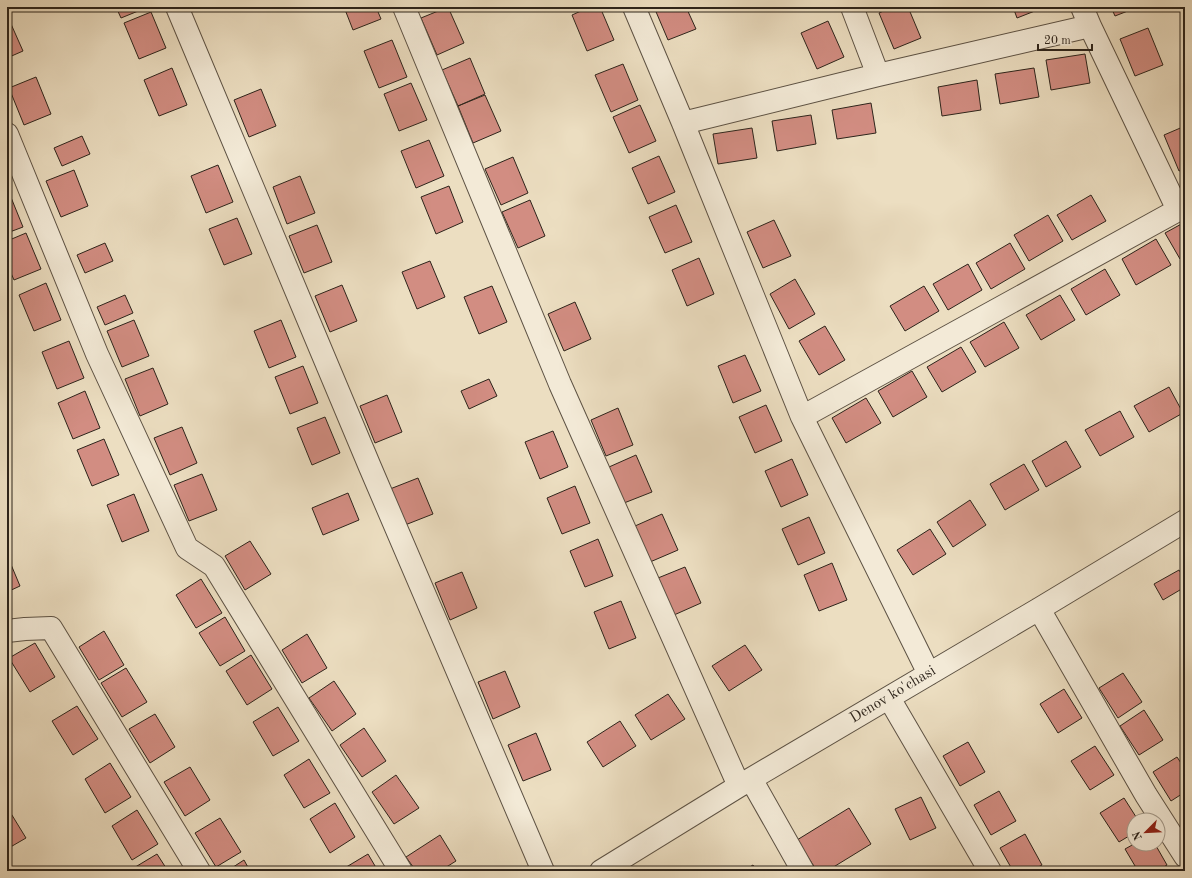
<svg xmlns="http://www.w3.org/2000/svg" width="1192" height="878" font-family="'Old Standard TT',serif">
  <rect width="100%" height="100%" fill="#ecdec1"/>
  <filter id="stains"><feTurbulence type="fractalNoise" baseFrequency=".005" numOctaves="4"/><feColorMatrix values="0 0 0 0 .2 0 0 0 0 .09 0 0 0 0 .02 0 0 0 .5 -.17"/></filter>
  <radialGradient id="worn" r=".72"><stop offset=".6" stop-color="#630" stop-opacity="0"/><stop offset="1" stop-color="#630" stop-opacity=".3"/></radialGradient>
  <path fill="#d28d82" stroke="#2d241b" d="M 116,7 L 148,7 L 121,18 Z
    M 344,7 L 376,7 L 381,19 L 353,30 Z
    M 448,7 L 464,43 L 437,55 L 421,18 Z
    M 590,7 L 600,7 L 614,40 L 587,51 L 572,15 Z
    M 654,7 L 686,7 L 696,29 L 668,40 Z
    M 893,7 L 908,7 L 921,38 L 894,49 L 879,13 Z
    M 1013,7 L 1045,7 L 1017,18 Z
    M 1111,7 L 1138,7 L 1115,16 Z
    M 151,12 L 166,48 L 139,59 L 124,23 Z
    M 7,15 L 23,51 L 7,58 Z
    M 828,21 L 844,57 L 817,69 L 801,33 Z
    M 1148,28 L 1163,65 L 1135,76 L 1120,39 Z
    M 392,40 L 407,77 L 379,88 L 364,51 Z
    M 1085,54 L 1090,83 L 1051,90 L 1046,60 Z
    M 470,58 L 485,94 L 458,106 L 442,70 Z
    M 623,64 L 638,100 L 611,112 L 595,75 Z
    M 172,68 L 187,105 L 159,116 L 144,80 Z
    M 1034,68 L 1039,97 L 1000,104 L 995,74 Z
    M 36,77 L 51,114 L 24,125 L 9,88 Z
    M 977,80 L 981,110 L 942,116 L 938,87 Z
    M 411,83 L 427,120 L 399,131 L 384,94 Z
    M 261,89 L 276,126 L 249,137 L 234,100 Z
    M 485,95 L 501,131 L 473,143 L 458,106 Z
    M 871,103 L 876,133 L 837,139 L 832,110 Z
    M 640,105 L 656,141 L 629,153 L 613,117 Z
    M 811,115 L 816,144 L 777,151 L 772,121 Z
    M 1185,126 L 1185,169 L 1179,171 L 1164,135 Z
    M 752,128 L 757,158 L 718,164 L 713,134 Z
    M 82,136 L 90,154 L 62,166 L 54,148 Z
    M 429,140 L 444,176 L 416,188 L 401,151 Z
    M 659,156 L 675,192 L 648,204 L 632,168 Z
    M 513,157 L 528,193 L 501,205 L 485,169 Z
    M 218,165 L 233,202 L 206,213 L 191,176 Z
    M 74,170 L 88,206 L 61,217 L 46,181 Z
    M 300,176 L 315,213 L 287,224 L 273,187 Z
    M 449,186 L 463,222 L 436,234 L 421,197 Z
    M 8,190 L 23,227 L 7,233 L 7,191 Z
    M 1091,195 L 1106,221 L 1072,240 L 1057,215 Z
    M 530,200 L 545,236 L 518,248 L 502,212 Z
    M 676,205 L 692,242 L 665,253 L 649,217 Z
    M 1048,215 L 1063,241 L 1029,261 L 1014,235 Z
    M 237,218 L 252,254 L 224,265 L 209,229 Z
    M 774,220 L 791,256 L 763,268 L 747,232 Z
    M 1185,222 L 1185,256 L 1180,259 L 1165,233 Z
    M 317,225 L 332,262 L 304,273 L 289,236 Z
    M 26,233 L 41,269 L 14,280 L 7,264 L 7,241 Z
    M 1156,239 L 1171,265 L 1136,285 L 1122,259 Z
    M 105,243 L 113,261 L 85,273 L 77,255 Z
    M 1010,243 L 1025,269 L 991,289 L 976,263 Z
    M 699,258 L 714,294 L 687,306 L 672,270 Z
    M 430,261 L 445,297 L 417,309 L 402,272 Z
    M 968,264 L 982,290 L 948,310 L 933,284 Z
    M 1105,269 L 1120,295 L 1086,315 L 1071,289 Z
    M 795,279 L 815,314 L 789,329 L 770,294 Z
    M 46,283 L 61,320 L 34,331 L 19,295 Z
    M 342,285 L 357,321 L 330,332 L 315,296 Z
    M 492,286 L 507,322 L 479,334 L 464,297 Z
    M 924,286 L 939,311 L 905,331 L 890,306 Z
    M 125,295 L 133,313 L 105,325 L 97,307 Z
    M 1060,295 L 1075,320 L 1041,340 L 1026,315 Z
    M 575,302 L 591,339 L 564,351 L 548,314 Z
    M 134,320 L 149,356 L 122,367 L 107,331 Z
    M 281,320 L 296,357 L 269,368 L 254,331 Z
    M 1004,322 L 1019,348 L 985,367 L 970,342 Z
    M 825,326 L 845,360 L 819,375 L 799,341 Z
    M 69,341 L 84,378 L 57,389 L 42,352 Z
    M 961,347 L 976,372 L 942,392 L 927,367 Z
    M 745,355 L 761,391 L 733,403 L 718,366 Z
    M 303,366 L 318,403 L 290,414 L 275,377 Z
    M 153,368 L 168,404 L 140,416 L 125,379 Z
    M 912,371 L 927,397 L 893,417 L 878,391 Z
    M 489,379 L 497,396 L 469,409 L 461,391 Z
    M 1169,387 L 1183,413 L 1149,432 L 1134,406 Z
    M 85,391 L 100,428 L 73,439 L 58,403 Z
    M 387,395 L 402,432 L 375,443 L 360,406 Z
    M 866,398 L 881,423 L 846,443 L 832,418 Z
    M 766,405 L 782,441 L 755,453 L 739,417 Z
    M 618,408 L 633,445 L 606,456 L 591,420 Z
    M 1120,411 L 1134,437 L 1100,456 L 1085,430 Z
    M 325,417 L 340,453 L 312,465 L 297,428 Z
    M 182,427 L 197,463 L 170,475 L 154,438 Z
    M 553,431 L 568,467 L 540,479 L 525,442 Z
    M 104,439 L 119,475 L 92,486 L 77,450 Z
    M 1066,441 L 1081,467 L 1046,487 L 1032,461 Z
    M 636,455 L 652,492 L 624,503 L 609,467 Z
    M 792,459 L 808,495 L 781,507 L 765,471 Z
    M 1024,464 L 1039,490 L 1005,510 L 990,484 Z
    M 202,474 L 217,510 L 189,521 L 174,485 Z
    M 418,478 L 433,514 L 405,525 L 390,489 Z
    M 575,486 L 590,523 L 562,534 L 547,498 Z
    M 348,493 L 359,520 L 323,535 L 312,508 Z
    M 134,494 L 149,531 L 122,542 L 107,505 Z
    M 970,500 L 986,525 L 953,547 L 937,522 Z
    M 662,514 L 678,550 L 650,562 L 635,526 Z
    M 809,517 L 825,553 L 798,565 L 782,529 Z
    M 930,529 L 946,554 L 913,575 L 897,550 Z
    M 598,539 L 613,576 L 585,587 L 570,551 Z
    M 250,541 L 271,574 L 245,590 L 225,556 Z
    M 7,555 L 20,586 L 7,592 Z
    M 832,563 L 847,600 L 819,611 L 804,575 Z
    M 685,567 L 701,603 L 674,615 L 658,578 Z
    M 1179,570 L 1185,580 L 1185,587 L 1163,600 L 1154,584 Z
    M 462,572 L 477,608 L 450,620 L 435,583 Z
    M 201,579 L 222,613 L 196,628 L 176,595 Z
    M 621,601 L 636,638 L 609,649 L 594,612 Z
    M 225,617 L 245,651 L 220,666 L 199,633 Z
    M 104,631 L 124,665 L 99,680 L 79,647 Z
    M 307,634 L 327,668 L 302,683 L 282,650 Z
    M 35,643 L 55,677 L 30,692 L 9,658 Z
    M 745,645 L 762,670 L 729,691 L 712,666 Z
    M 251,655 L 272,689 L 247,705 L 226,671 Z
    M 126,668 L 147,702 L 122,717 L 101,683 Z
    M 505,671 L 520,707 L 493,719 L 478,682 Z
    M 1123,673 L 1142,702 L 1118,718 L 1099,688 Z
    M 334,681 L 356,714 L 332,731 L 309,698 Z
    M 1064,689 L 1082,718 L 1058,733 L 1040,704 Z
    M 668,694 L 685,719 L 651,740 L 635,715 Z
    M 77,706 L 98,739 L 73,755 L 52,721 Z
    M 278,707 L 299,741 L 273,756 L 253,722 Z
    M 1144,710 L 1163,740 L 1139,755 L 1120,726 Z
    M 155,714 L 175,747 L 150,763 L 129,729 Z
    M 620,721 L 636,746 L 603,767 L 587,742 Z
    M 364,728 L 386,761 L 362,777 L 340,745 Z
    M 536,733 L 551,770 L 523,781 L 508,745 Z
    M 968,742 L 985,772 L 960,786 L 943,756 Z
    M 1095,746 L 1114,775 L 1090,790 L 1071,761 Z
    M 1177,757 L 1185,769 L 1185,792 L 1171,801 L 1153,772 Z
    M 309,759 L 330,793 L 304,808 L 284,775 Z
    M 110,763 L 131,797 L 105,813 L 85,779 Z
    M 190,767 L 210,800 L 185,816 L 164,782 Z
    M 396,775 L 419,808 L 394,824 L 372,792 Z
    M 999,791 L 1016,821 L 991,835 L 974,805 Z
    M 921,797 L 936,828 L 910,840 L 895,809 Z
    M 1124,798 L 1138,820 L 1134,820 L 1134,833 L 1119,842 L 1100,813 Z
    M 335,803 L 355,837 L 330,853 L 310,819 Z
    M 7,807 L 26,838 L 7,849 Z
    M 849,808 L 871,844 L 827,871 L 817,871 L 797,840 Z
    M 137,810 L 158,844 L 132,860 L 112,826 Z
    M 220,818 L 241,852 L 216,867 L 195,833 Z
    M 1025,834 L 1042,865 L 1031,871 L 1013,871 L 1000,848 Z
    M 440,835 L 456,861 L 440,871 L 416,871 L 406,857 Z
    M 1134,844 L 1155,844 L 1167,865 L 1157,871 L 1138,871 L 1125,849 Z
    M 157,854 L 168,871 L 133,871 L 132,869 Z
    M 368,854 L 378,871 L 344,871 L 343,869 Z
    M 244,860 L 250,871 L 227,871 Z
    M 753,865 L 757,871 L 743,871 Z"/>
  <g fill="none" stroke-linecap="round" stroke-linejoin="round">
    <defs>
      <path id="minor" d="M 177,7 L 370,467 L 543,871
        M 404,7 L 560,384 L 739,786
        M 634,7 L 683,123 L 802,417 L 929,674
        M 852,7 L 878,75
        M 683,123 L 878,75 L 1090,26
        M 7,134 L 97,354 L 187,548 L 214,566 L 401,871
        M 802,417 L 1178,210 L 1090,26 L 1082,7
        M 1039,609 L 1146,795 L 1185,856
        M 7,631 L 25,629 L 51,628 L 199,871
        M 889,698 L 990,871
        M 751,779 L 803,871
        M 601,871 L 739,786 L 1039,609 L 1185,521"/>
    </defs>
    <use href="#minor" stroke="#5d5244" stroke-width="24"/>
    <use href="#minor" stroke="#f3ead7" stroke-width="22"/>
  </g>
  <g text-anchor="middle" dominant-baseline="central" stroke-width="3" stroke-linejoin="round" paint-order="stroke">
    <g font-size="15" fill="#2d241b" stroke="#f3ead7">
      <text transform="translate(893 695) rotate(-31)">Denov ko'chasi</text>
    </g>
  </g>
  <rect width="1192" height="878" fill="none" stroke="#ecdec1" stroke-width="24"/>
  <rect x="8" y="8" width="1176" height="862" fill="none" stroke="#2d241b" stroke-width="2"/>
  <rect x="12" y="12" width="1168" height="854" fill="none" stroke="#2d241b"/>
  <g transform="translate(1146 832) rotate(246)"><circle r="19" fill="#f3ead7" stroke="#a49b8c"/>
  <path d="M0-3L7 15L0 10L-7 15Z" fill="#8f2418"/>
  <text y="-6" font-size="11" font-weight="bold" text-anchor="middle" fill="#2d241b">N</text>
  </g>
  <path d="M1038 44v6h54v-6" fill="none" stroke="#2d241b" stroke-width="2"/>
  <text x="1044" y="44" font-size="12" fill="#2d241b" stroke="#f3ead7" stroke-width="3" paint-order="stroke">20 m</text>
  <rect width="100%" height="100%" filter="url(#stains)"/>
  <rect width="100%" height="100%" fill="url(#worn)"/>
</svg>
